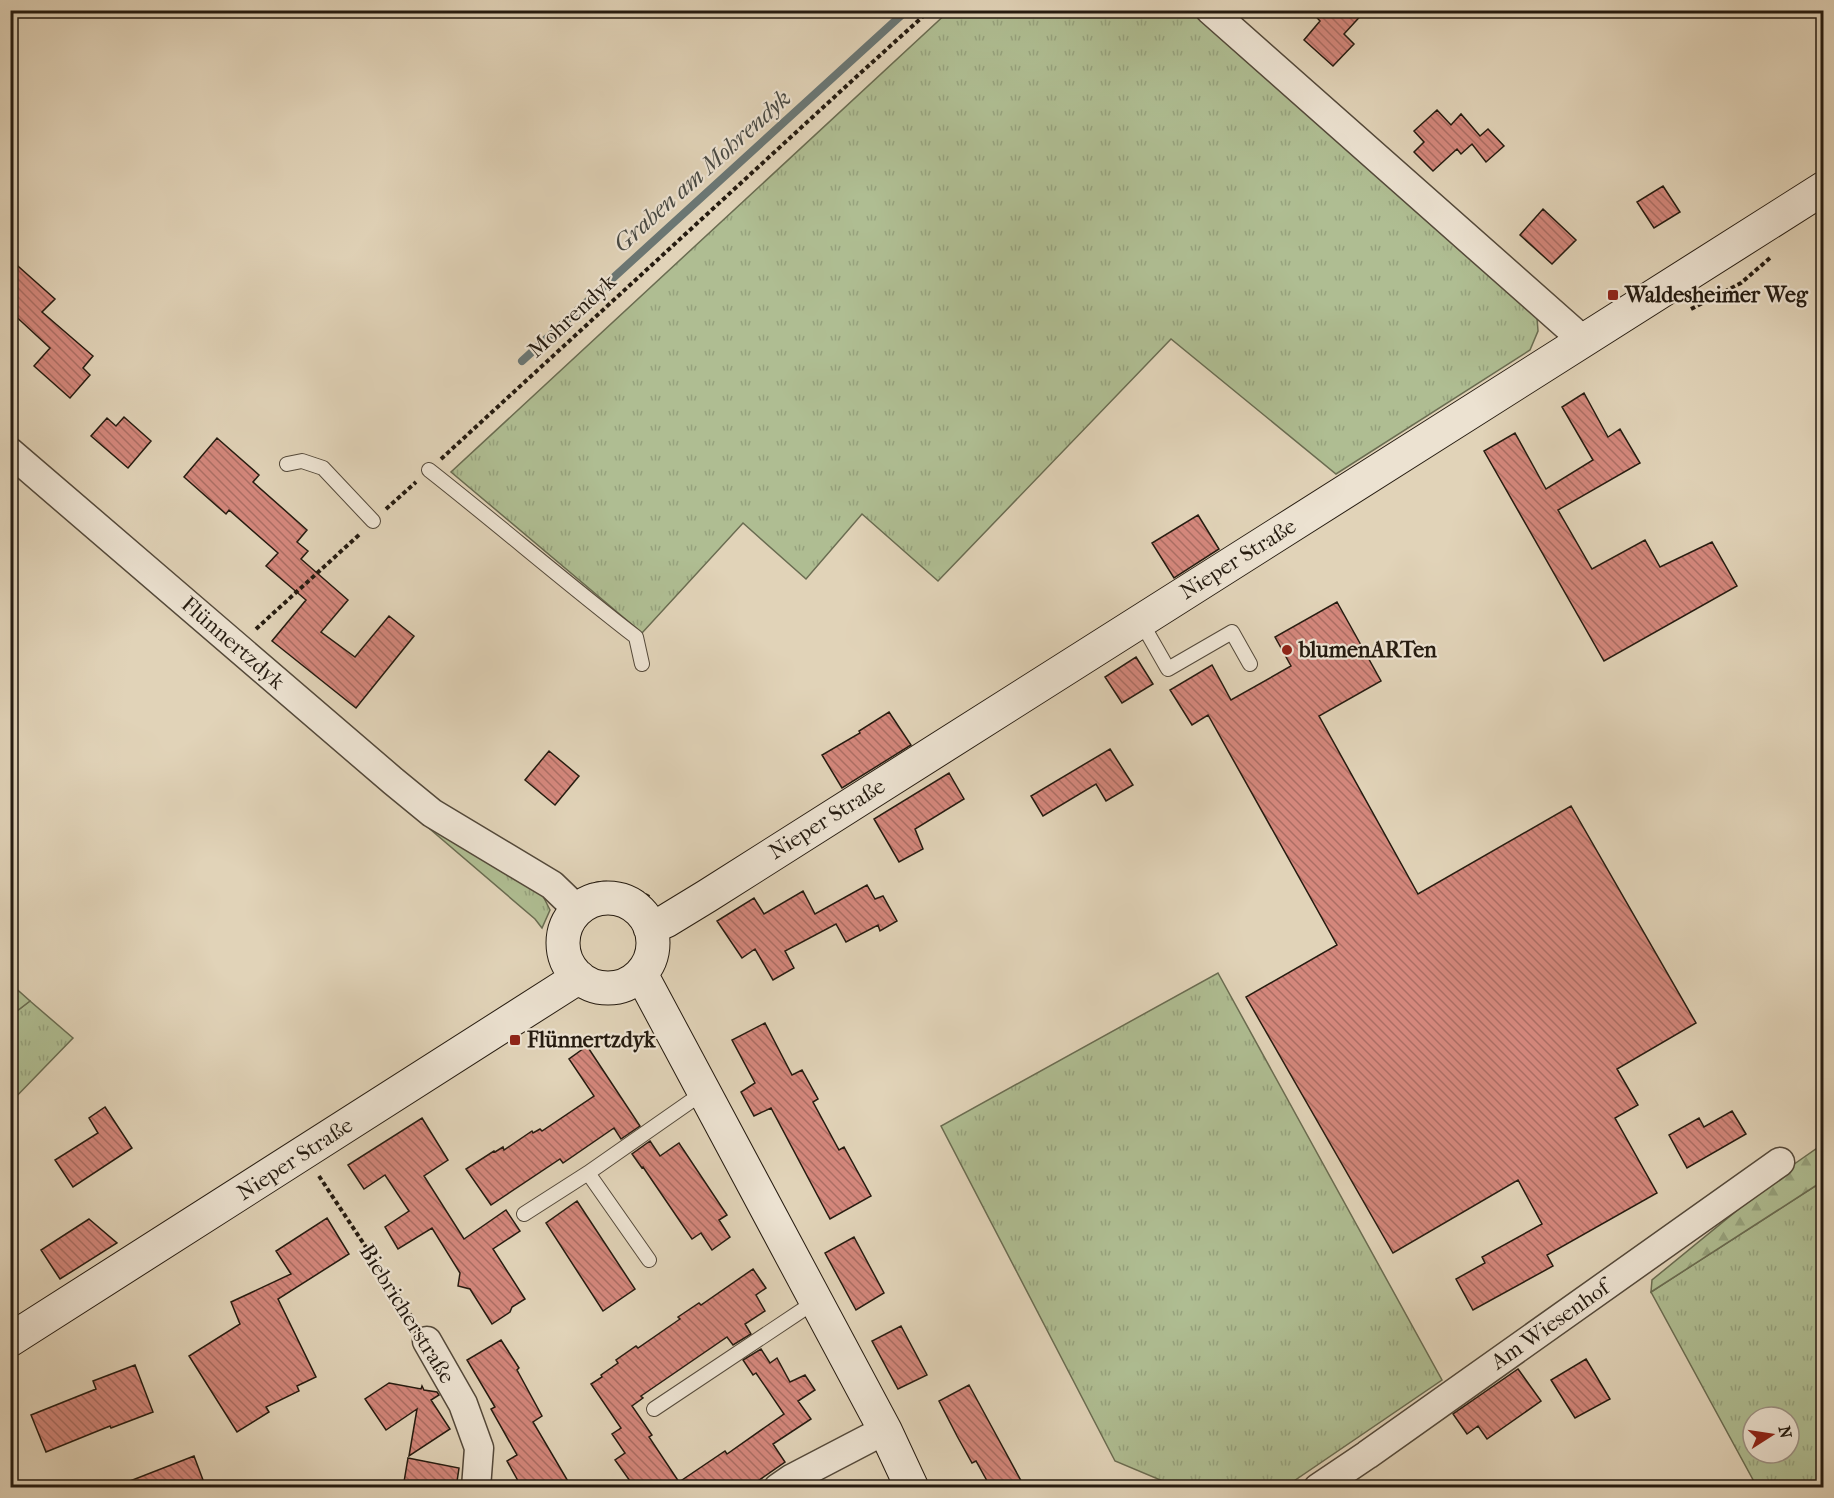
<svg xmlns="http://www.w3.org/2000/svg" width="1834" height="1498" font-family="'IM FELL French Canon',serif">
  <defs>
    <pattern id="grass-tufts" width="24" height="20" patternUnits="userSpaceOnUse" patternTransform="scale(1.5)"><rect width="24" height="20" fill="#afbd92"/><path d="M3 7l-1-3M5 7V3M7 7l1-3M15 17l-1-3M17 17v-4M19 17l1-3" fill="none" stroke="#96a27d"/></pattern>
    <pattern id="forest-firs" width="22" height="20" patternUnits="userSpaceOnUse" patternTransform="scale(1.5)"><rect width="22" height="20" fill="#afbd92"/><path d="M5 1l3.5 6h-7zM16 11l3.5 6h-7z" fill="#96a27d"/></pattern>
    <pattern id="building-back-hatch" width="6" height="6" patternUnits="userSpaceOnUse" patternTransform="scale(1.5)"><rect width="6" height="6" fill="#d4877c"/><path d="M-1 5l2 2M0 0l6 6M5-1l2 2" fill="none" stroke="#ac6e64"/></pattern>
  </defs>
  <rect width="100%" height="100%" fill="#e1d3b8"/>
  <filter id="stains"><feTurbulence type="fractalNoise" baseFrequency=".00333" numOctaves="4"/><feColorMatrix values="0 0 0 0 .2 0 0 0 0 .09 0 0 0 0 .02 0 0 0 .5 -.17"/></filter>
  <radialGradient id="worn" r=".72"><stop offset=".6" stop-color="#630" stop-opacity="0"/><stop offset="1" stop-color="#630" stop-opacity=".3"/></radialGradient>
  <path fill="url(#grass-tufts)" stroke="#6a6c51" stroke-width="1.5" fill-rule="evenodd" d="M 949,11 L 1194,11 L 1537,317 L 1538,331 L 1530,350 L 1336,474 L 1171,339 L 938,581 L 862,514 L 806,579 L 743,523 L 642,633 L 451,472 Z
    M 417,818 L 540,890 L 550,910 L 542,928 L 535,919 Z
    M 1218,973 L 1442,1380 L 1285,1487 L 1177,1487 L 1115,1461 L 941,1126 Z
    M 30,1001 L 73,1038 L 11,1102 L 11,1012 L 13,1014 Z
    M 1823,1181 L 1823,1487 L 1757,1487 L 1651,1292 ZM 1753,1417 L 1789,1417 L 1789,1453 L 1753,1453 Z"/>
  <path fill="url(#forest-firs)" stroke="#6a6c51" stroke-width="1.5" d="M 11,984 L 30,1001 L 13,1014 L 11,1012 Z
    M 1823,1144 L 1823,1181 L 1651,1292 L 1652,1280 L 1790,1167 Z"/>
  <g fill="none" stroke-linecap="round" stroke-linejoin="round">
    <path stroke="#6a7775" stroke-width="8" d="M 522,361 L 907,10"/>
  </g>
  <path fill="url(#building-back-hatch)" stroke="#251b10" stroke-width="1.5" d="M 1310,10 L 1366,10 L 1344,34 L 1354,44 L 1333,66 L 1304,40 L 1320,21 Z
    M 1437,110 L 1451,125 L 1461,114 L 1480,136 L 1488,129 L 1504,146 L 1486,162 L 1472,144 L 1461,154 L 1457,149 L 1433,171 L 1414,152 L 1424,142 L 1414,131 Z
    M 1663,186 L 1680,212 L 1654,228 L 1637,202 Z
    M 1543,209 L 1576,240 L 1552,264 L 1520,235 Z
    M 10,259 L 55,299 L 42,312 L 93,356 L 83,368 L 90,375 L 70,398 L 34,366 L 50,348 L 10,311 Z
    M 1584,393 L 1608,437 L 1620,429 L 1640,463 L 1558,510 L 1592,569 L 1645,540 L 1660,567 L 1712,542 L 1737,586 L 1604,661 L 1484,451 L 1515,433 L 1546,489 L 1593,460 L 1562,407 Z
    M 124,417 L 151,441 L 128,468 L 91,436 L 107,418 L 116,426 Z
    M 217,438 L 259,475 L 253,482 L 307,530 L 297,542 L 308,551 L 301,559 L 348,600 L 321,632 L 355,657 L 389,616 L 414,636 L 356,708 L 272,641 L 306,600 L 266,566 L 278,553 L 229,510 L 226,514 L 184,477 Z
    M 1198,515 L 1219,549 L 1174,578 L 1152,543 Z
    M 1337,602 L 1381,681 L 1319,716 L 1418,894 L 1571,806 L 1696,1023 L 1617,1069 L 1638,1105 L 1615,1118 L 1657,1193 L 1547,1255 L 1553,1266 L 1473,1310 L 1456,1279 L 1485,1263 L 1482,1257 L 1542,1224 L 1518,1180 L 1393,1253 L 1246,997 L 1337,945 L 1208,715 L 1192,725 L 1170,690 L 1212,665 L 1231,700 L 1291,666 L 1275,637 Z
    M 1136,657 L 1153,684 L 1122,703 L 1105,677 Z
    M 889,712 L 911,745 L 842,788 L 822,755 L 860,733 L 859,731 Z
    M 1110,749 L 1133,785 L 1106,801 L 1096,784 L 1043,816 L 1031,796 Z
    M 549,751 L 579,776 L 555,805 L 525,780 Z
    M 949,773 L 964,799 L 915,829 L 923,849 L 899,862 L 874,819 Z
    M 867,885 L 875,899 L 883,896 L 897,921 L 880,931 L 878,925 L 846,942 L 836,924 L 785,951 L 794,968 L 773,980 L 755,949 L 742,958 L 717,921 L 754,898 L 764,914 L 803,891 L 815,914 Z
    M 765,1023 L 792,1075 L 802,1070 L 818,1099 L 813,1102 L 839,1150 L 844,1147 L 871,1196 L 830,1219 L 771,1108 L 754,1116 L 741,1092 L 755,1083 L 732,1040 Z
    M 587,1046 L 640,1126 L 621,1139 L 614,1128 L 563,1163 L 560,1159 L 491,1205 L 466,1169 L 494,1151 L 495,1152 L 503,1147 L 504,1150 L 532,1131 L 533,1133 L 540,1129 L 542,1131 L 594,1096 L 569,1059 Z
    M 105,1107 L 132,1148 L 73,1187 L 55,1160 L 98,1133 L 89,1118 Z
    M 1732,1111 L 1746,1134 L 1687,1168 L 1669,1135 L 1699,1118 L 1704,1127 Z
    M 422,1118 L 448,1160 L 424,1176 L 464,1239 L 506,1210 L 520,1231 L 493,1249 L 525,1299 L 512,1307 L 510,1312 L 492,1324 L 470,1289 L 458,1286 L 460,1273 L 432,1228 L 398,1249 L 385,1227 L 409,1211 L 385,1175 L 364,1189 L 348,1165 Z
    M 650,1141 L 660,1156 L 679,1143 L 727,1215 L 719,1220 L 730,1237 L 712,1250 L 701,1233 L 692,1239 L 643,1167 L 642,1168 L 632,1154 Z
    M 577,1201 L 635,1289 L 603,1311 L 546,1223 Z
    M 327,1218 L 349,1254 L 278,1299 L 316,1377 L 297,1386 L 299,1391 L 266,1407 L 269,1412 L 237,1432 L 189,1356 L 240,1324 L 231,1302 L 291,1274 L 276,1251 Z
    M 89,1219 L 117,1243 L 60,1279 L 41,1250 Z
    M 854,1237 L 884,1293 L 856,1310 L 825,1253 Z
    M 753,1269 L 766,1288 L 756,1295 L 765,1311 L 745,1324 L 751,1334 L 733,1345 L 727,1337 L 641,1396 L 643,1398 L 632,1406 L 652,1435 L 649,1437 L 679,1482 L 725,1451 L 727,1454 L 784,1414 L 756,1373 L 753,1375 L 743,1360 L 761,1349 L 770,1363 L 777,1358 L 790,1382 L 805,1375 L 815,1390 L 798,1401 L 811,1419 L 773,1444 L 785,1462 L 748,1488 L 635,1488 L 615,1460 L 625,1453 L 612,1434 L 621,1428 L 591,1384 L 602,1377 L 601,1375 L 618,1363 L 616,1360 L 636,1346 L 638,1348 L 680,1319 L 678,1317 L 699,1303 L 701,1305 Z
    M 901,1326 L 927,1375 L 898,1389 L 872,1341 Z
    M 501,1340 L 519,1368 L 517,1370 L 542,1416 L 533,1422 L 572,1488 L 522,1488 L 507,1461 L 517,1455 L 491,1409 L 495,1407 L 467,1360 Z
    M 1586,1359 L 1610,1399 L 1575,1418 L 1551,1380 Z
    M 135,1365 L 153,1412 L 111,1428 L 110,1426 L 46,1452 L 31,1415 L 96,1389 L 93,1381 Z
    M 1518,1369 L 1541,1401 L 1487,1439 L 1478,1426 L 1467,1434 L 1453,1414 Z
    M 389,1383 L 421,1389 L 422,1386 L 424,1390 L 437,1392 L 439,1395 L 431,1400 L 450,1429 L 409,1456 L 417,1409 L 386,1430 L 365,1399 Z
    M 969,1385 L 994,1431 L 1025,1488 L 991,1488 L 976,1461 L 972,1463 L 957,1436 L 939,1401 Z
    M 194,1456 L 206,1488 L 117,1488 L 117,1486 Z
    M 408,1458 L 459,1468 L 456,1488 L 403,1488 Z"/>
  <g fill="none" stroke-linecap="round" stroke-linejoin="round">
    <defs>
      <path id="lane" d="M 287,464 L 302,461 L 323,468 L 373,521
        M 429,470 C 499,525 566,583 636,637 L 642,664
        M 1140,620 L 1168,669 L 1232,632 L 1250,664
        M 588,1173 L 649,1260
        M 524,1214 L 588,1173 L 704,1092
        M 654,1409 L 816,1301"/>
      <path id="street" d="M 1210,10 L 1584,341
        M 10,452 L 393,781 L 432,813 L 552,885 L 578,910
        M 427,1341 L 463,1404 L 479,1448 L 476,1488
        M 778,1488 L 791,1479 L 885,1430
        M 1318,1488 L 1367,1455 L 1780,1162"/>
      <path id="secondary" d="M563 943a45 45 0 1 1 90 0a45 45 0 1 1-90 0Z
        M 650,928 L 666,921 L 707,896 L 1824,188
        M 641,974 L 885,1430 L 912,1488
        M 10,1340 L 579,977"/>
    </defs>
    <use href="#lane" stroke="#54493a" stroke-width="16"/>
    <use href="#street" stroke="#54493a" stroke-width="31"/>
    <use href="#secondary" stroke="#251b10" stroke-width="35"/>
    <path stroke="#251b10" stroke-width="4" stroke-dasharray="4.5 3" stroke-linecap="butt" d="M 1691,309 L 1741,283 L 1770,258
      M 441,459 L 855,78 L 930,10
      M 386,509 L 416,482
      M 256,629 L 361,533
      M 588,886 C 609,878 631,886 649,897
      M 551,961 L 549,936 L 552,921
      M 594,1001 L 622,1000
      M 319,1176 L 414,1320"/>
    <use href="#lane" stroke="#ece2d1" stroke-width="14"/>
    <use href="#street" stroke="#ece2d1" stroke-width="28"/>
    <use href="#secondary" stroke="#ece2d1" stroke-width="33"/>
  </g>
  <g fill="#8f2418" stroke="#ece2d1" stroke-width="2">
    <rect x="1607" y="289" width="12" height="12" rx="3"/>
    <circle cx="1287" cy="650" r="6"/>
    <rect x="509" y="1034" width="12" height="12" rx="3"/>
  </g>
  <g text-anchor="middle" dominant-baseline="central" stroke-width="4.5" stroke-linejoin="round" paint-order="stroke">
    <g font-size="22" font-weight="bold" fill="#251b10" stroke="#ece2d1" text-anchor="start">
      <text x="1625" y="295">Waldesheimer Weg</text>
      <text x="1299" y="650">blumenARTen</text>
      <text x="527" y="1040">Flünnertzdyk</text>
    </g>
    <g font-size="22" fill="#251b10" stroke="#ece2d1">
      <text transform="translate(572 316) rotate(-43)">Mohrendyk</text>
      <text transform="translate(1238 559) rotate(-32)">Nieper Straße</text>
      <text transform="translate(233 643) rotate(41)">Flünnertzdyk</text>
      <text transform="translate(827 819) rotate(-32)">Nieper Straße</text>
      <text transform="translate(295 1159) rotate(-33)">Nieper Straße</text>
      <text transform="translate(407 1314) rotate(58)">Biebricherstraße</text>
      <text transform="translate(1550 1325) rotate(-35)">Am Wiesenhof</text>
    </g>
    <g font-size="24" font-style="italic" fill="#484943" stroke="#ece2d1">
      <text transform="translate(702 171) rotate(-42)">Graben am Mohrendyk</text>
    </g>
  </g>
  <rect width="1834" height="1498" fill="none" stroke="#e1d3b8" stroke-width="36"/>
  <rect x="12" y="12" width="1810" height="1474" fill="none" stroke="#251b10" stroke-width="3"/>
  <rect x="18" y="18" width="1798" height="1462" fill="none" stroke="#251b10" stroke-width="1.5"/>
  <g transform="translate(1771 1435) rotate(78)"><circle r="28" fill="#ece2d1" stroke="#9c9284" stroke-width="1.5"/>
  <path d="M0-4.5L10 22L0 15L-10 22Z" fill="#8f2418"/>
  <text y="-9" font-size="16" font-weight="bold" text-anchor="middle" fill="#251b10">N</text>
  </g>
  <rect width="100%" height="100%" filter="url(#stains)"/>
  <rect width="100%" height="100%" fill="url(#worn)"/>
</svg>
